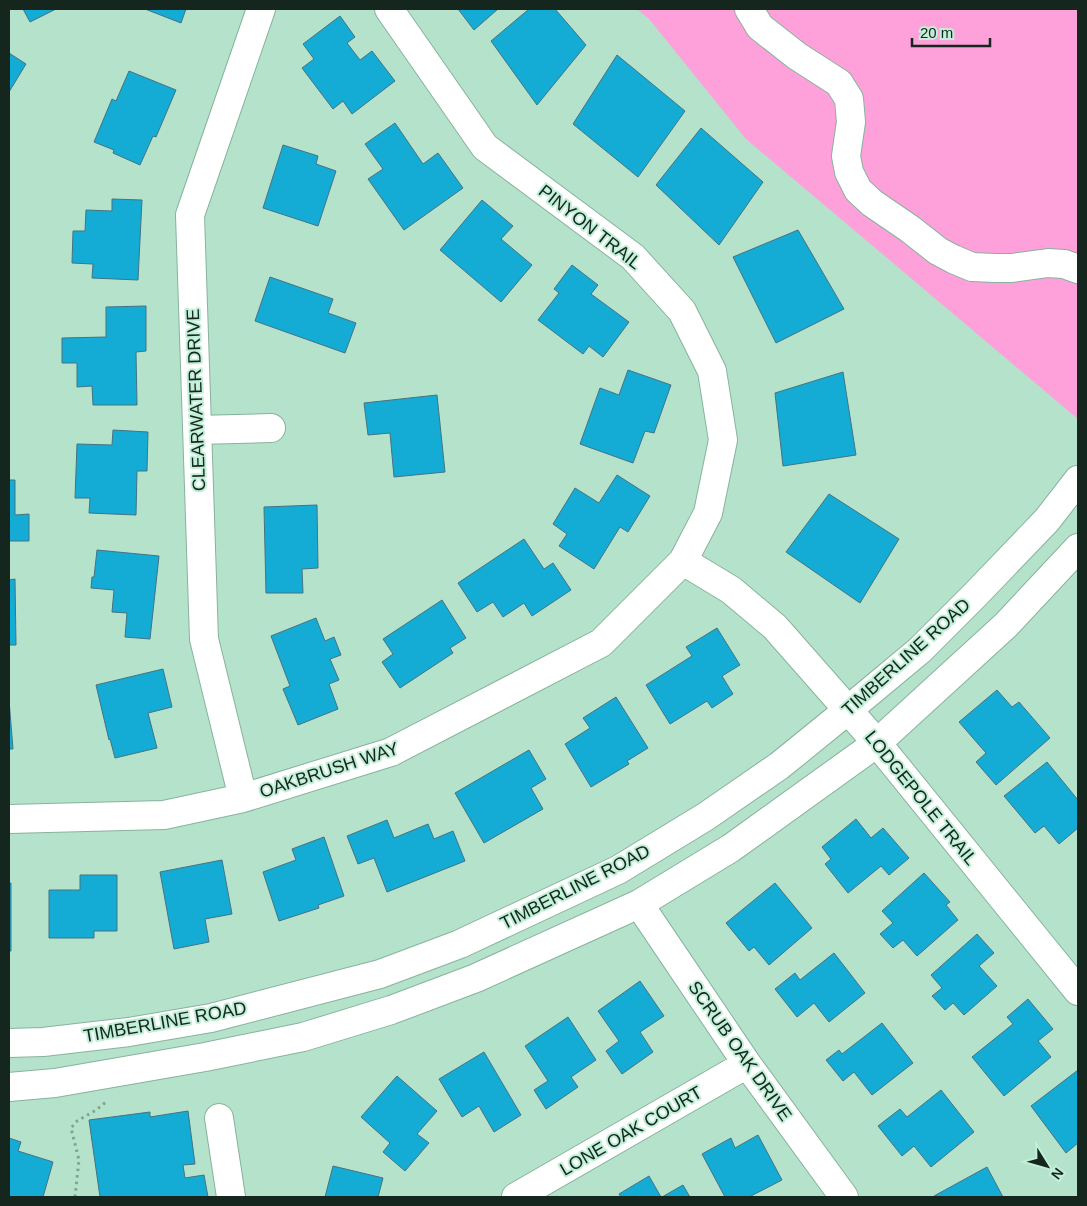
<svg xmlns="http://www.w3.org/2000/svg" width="1087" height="1206" font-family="Helvetica,sans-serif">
  <rect width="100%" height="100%" fill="#b4e2ca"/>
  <path fill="#fea0da" d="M 637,9 L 1078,9 L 1078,419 L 746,139 L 649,19 Z"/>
  <path fill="#14acd4" stroke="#447384" d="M 23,9 L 56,9 L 30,22 Z
    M 145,9 L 186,9 L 181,23 Z
    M 458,9 L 498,9 L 474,30 Z
    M 529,9 L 555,9 L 586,45 L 537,105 L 491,41 Z
    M 340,16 L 355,37 L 347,43 L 360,60 L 372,51 L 395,81 L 352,114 L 343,101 L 333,109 L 302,68 L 314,59 L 303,44 Z
    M 9,53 L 26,64 L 9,92 Z
    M 617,55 L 685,111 L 638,177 L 573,124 Z
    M 129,71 L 176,90 L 156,137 L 153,136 L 140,165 L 113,153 L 114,150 L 94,142 L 112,99 L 116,101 Z
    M 395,123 L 423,164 L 438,153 L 463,188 L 404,230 L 368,179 L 383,169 L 365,144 Z
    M 701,128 L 763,182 L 719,245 L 656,185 Z
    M 283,145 L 318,156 L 316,164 L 336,171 L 318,226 L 263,208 Z
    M 112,199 L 142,200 L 138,280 L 92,278 L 93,264 L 72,263 L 73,231 L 85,231 L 86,210 L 112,211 Z
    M 482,200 L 513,226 L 501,239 L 532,265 L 501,302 L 440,250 Z
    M 798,230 L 844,309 L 776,343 L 733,257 Z
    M 572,265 L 598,285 L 591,294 L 629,322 L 603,357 L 589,346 L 583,354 L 538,320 L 559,293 L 554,289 Z
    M 270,277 L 333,299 L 328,313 L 356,323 L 345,353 L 255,321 Z
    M 146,306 L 146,351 L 136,352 L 137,405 L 93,405 L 92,386 L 77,387 L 77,363 L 62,363 L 62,338 L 106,337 L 106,307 Z
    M 628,370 L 671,385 L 654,433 L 645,431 L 633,463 L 580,444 L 600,388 L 619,395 Z
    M 843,372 L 856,455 L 783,466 L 775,393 Z
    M 437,395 L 445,472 L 394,477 L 390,433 L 368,435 L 364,403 Z
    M 113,430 L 148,432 L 147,471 L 137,471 L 136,515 L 89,513 L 90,498 L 75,498 L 77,444 L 112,445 Z
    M 617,475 L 650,496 L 628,532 L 620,527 L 594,569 L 559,546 L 567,534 L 553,524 L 575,488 L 599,503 Z
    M 9,480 L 15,480 L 15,515 L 29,514 L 29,541 L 9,541 Z
    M 829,494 L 899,539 L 860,603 L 786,552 Z
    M 317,505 L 318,568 L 302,569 L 303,593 L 266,593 L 264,507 Z
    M 524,539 L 544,569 L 553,563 L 571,590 L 532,616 L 524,603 L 503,617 L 493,602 L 477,612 L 458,583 Z
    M 97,550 L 159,556 L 150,639 L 125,637 L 127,613 L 112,612 L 114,590 L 91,588 L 92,577 L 94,577 Z
    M 15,579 L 16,645 L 9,645 L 9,580 Z
    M 442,600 L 466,638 L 450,648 L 453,653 L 400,688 L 382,662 L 393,654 L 383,639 Z
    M 316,618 L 325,641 L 334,637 L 341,655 L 330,659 L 339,680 L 329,684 L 338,709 L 298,725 L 283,689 L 290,686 L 271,636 Z
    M 717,628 L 740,665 L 722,676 L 733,694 L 712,708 L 707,701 L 670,724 L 646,685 L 692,656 L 686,647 Z
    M 163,669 L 172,707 L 148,713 L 157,748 L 115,758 L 110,739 L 109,740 L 96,685 Z
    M 997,690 L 1012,707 L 1019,702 L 1050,738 L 996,785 L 976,762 L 986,753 L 959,722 Z
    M 616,697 L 648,748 L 627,761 L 629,764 L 591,787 L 565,744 L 590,728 L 583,718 Z
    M 9,700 L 13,749 L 9,749 Z
    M 529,750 L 546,779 L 531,788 L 543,809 L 484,843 L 455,793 Z
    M 1047,762 L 1078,800 L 1078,828 L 1059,844 L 1044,826 L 1035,833 L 1004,796 Z
    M 856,819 L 871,838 L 883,828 L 909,858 L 889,875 L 881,866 L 848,893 L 825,864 L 831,859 L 822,847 Z
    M 387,820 L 394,838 L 428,824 L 434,839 L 453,831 L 465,861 L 387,892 L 374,858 L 358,864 L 347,836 Z
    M 324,837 L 344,896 L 318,905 L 319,908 L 279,921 L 263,872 L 296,860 L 292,849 Z
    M 222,860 L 232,914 L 205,919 L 209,942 L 174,949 L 160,872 Z
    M 924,873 L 950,902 L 946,905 L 958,920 L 917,956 L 903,940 L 893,948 L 880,934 L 893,923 L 882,911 Z
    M 80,875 L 117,875 L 117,931 L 94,931 L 94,938 L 49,938 L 49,890 L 80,890 Z
    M 9,883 L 11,883 L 11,951 L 9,951 Z
    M 775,883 L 812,928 L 769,965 L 754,947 L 749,951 L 726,923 Z
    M 977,934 L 994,953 L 979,966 L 997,986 L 964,1015 L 953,1003 L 945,1010 L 932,996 L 942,988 L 931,975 Z
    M 834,953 L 865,993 L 829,1022 L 814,1003 L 797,1017 L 775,989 L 795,973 L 800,980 Z
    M 640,981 L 664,1016 L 640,1032 L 653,1052 L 622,1074 L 606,1051 L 619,1041 L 598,1011 Z
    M 1028,999 L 1053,1029 L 1038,1041 L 1051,1057 L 1004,1096 L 972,1057 L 1013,1024 L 1007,1017 Z
    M 568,1017 L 596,1060 L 571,1077 L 578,1087 L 546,1109 L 534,1090 L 548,1081 L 525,1046 Z
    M 882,1023 L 913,1063 L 872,1095 L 854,1072 L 843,1081 L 826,1060 L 839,1050 L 842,1054 Z
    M 484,1052 L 521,1115 L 494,1132 L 479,1106 L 462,1117 L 439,1079 Z
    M 1078,1070 L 1078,1143 L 1066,1153 L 1031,1106 Z
    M 397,1076 L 437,1111 L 417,1134 L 429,1143 L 405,1171 L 383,1152 L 390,1143 L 361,1117 Z
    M 941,1090 L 974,1132 L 931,1167 L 914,1146 L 902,1156 L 878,1126 L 900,1109 L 907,1117 Z
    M 188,1111 L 195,1164 L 183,1165 L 185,1178 L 204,1175 L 208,1197 L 100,1197 L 89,1120 L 150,1112 L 150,1117 Z
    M 758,1135 L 782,1180 L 749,1197 L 725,1197 L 702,1154 L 731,1138 L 735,1148 Z
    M 9,1138 L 21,1142 L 18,1151 L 53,1162 L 43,1197 L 9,1197 Z
    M 333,1166 L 383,1178 L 378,1197 L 325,1197 Z
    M 987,1167 L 1003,1197 L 935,1197 L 934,1196 Z
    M 649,1176 L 661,1197 L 621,1197 L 619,1194 Z
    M 683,1185 L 690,1197 L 662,1197 Z"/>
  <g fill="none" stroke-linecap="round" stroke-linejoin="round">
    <defs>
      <path id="minor" d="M 749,9 L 760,27 L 797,56 L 839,83 L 849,99 L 851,122 L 846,156 L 849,172 L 858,190 L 872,203 L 910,229 L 938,251 L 953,259 L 972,267 L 995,268 L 1012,268 L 1048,263 L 1064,264 L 1078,269
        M 197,430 L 271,428
        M 683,561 L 731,590 L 775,627 L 877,743 L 1078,991
        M 243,798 L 204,639 L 190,215 L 261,9
        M 9,819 L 164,815 L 243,798 L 391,752 L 601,643 L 683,561 L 708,513 L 723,440 L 712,371 L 682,311 L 633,257 L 485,147 L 389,9
        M 639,904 L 747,1064 L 844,1197
        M 9,1043 L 43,1042 L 129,1032 L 211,1018 L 380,974 L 460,944 L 618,870 L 705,817 L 779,766 L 848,710 L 920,650 L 975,595 L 1047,520 L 1078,480
        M 9,1087 L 55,1083 L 205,1057 L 303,1037 L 391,1010 L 476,978 L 639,904 L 731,848 L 877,743 L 1006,625 L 1078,548
        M 219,1118 L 231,1197
        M 516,1197 L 747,1064"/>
    </defs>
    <use href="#minor" stroke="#87b39d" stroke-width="30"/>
    <path stroke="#7fa491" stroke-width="3" stroke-dasharray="2.5 4" stroke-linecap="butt" d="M 75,1197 L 79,1160 L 71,1128 L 77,1121 L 96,1110 L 106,1102"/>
    <use href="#minor" stroke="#fff" stroke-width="28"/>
  </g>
  <g text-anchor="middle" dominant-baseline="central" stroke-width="4" stroke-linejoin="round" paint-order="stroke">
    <g font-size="18" fill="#14261d" stroke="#c1efd7">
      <text transform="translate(590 227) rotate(38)">PINYON TRAIL</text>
      <text transform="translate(196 400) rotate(-92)">CLEARWATER DRIVE</text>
      <text transform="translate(906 657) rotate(-42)">TIMBERLINE ROAD</text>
      <text transform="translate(329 770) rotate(-18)">OAKBRUSH WAY</text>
      <text transform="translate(921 798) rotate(51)">LODGEPOLE TRAIL</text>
      <text transform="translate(575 887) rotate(-27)">TIMBERLINE ROAD</text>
      <text transform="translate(165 1022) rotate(-10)">TIMBERLINE ROAD</text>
      <text transform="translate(740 1051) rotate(55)">SCRUB OAK DRIVE</text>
      <text transform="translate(631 1131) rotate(-30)">LONE OAK COURT</text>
    </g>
  </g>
  <rect width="1087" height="1206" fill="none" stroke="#14261d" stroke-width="20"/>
  <g transform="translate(1047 1166) rotate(127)" stroke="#c1efd7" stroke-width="4" paint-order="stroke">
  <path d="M0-4L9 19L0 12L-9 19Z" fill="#14261d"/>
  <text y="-8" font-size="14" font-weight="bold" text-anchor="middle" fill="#14261d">N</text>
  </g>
  <path d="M912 38v8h78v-8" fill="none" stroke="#14261d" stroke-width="2.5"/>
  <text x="920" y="38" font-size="15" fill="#14261d" stroke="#c1efd7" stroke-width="4" paint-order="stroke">20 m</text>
</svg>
